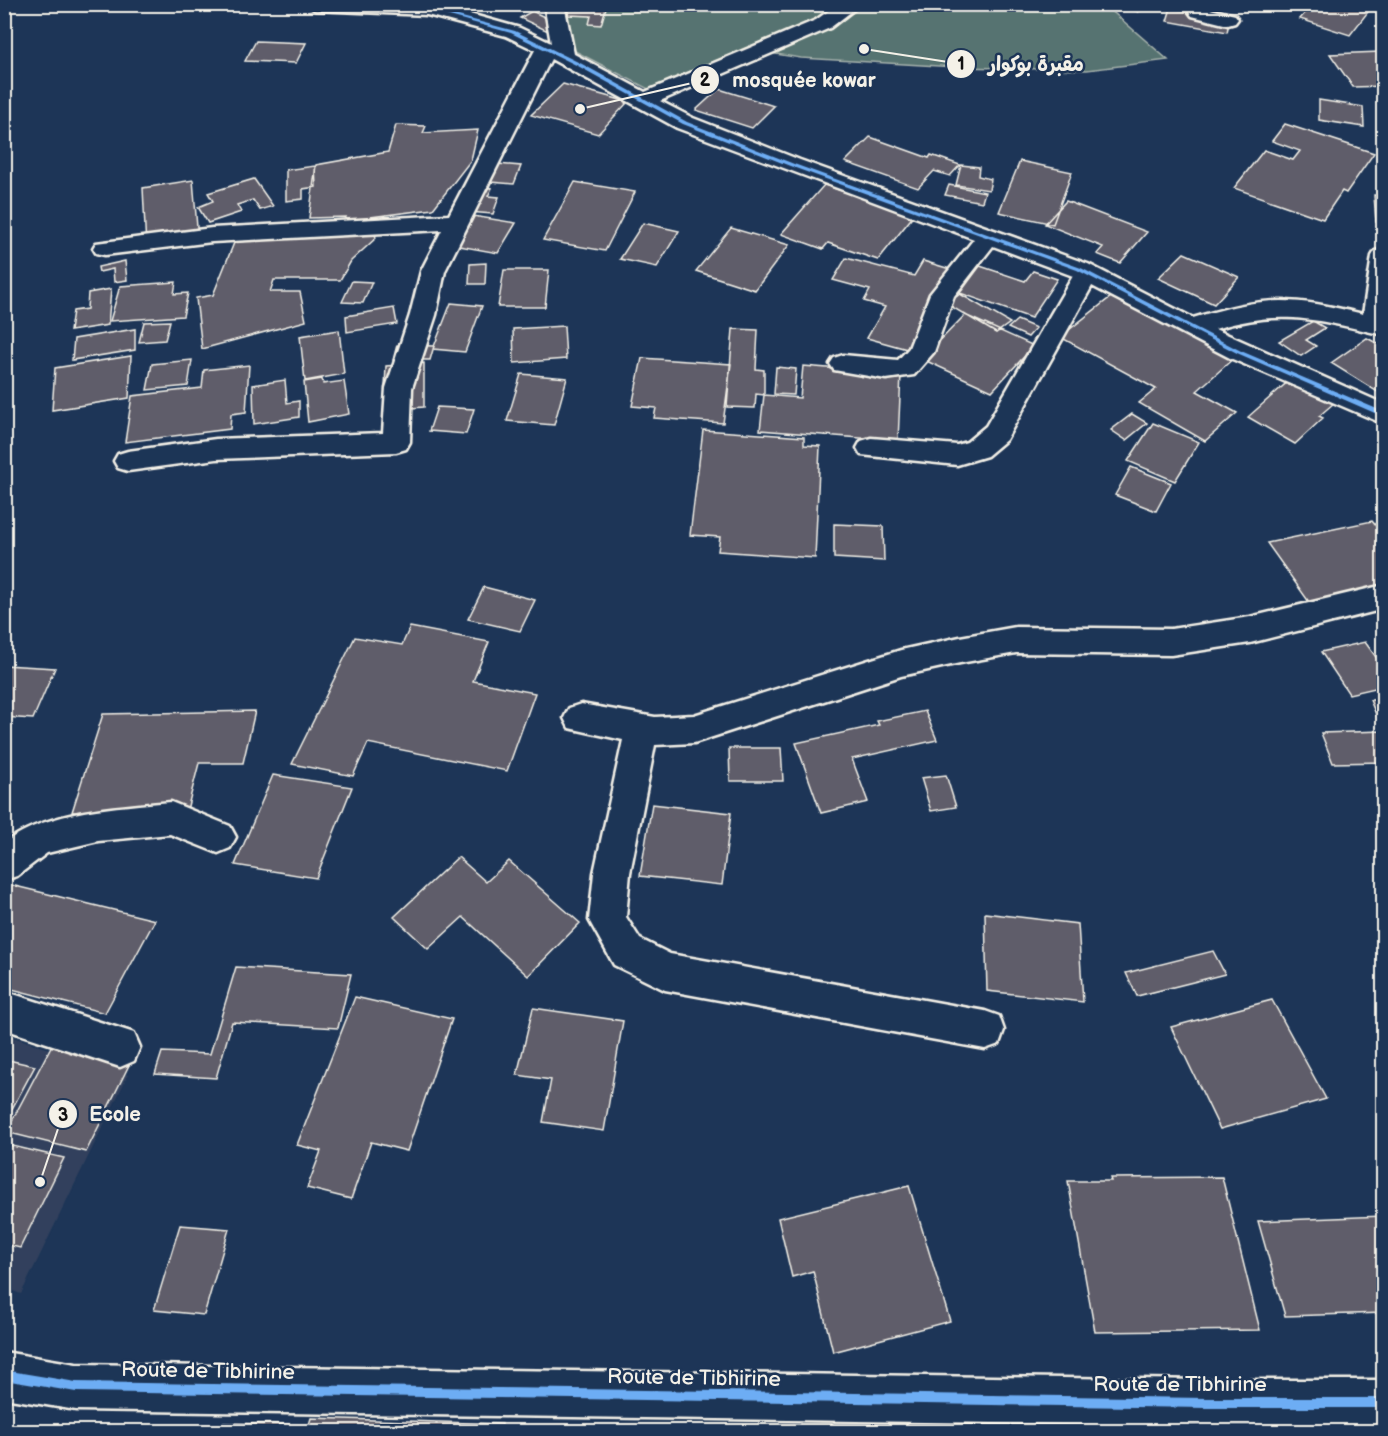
<svg xmlns="http://www.w3.org/2000/svg" width="1388" height="1436" font-family="'Balsamiq Sans','Playpen Sans Arabic',sans-serif">
  <rect width="100%" height="100%" fill="#1d3557"/>
  <filter id="ink" filterUnits="userSpaceOnUse"><feTurbulence type="fractalNoise" baseFrequency=".0167" numOctaves="2"/><feDisplacementMap in="SourceGraphic" scale="12" xChannelSelector="R" yChannelSelector="G"/><feConvolveMatrix kernelMatrix="1 2 1 2 8 2 1 2 1" color-interpolation-filters="sRGB"/></filter>
  <g filter="url(#ink)">
    <path fill="#31415d" d="M 4,1034 L 128,1075 L 21,1294 L 5,1288 Z"/>
    <path fill="#577371" stroke="#a6b2ac" stroke-width="1.5" d="M 558,5 L 1109,5 L 1106,6 L 1168,60 L 1087,70 L 956,67 L 801,58 L 751,50 L 654,92 L 569,48 Z"/>
    <path fill="#5f5d6a" stroke="#f4f1e8" stroke-width="1.5" d="M 571,4 L 607,4 L 601,25 L 589,24 L 591,16 L 568,15 Z
      M 1120,4 L 1155,4 L 1138,12 Z
      M 1313,4 L 1359,4 L 1371,8 L 1350,35 L 1300,19 Z
      M 1171,8 L 1230,19 L 1227,32 L 1167,21 Z
      M 532,11 L 563,26 L 550,32 L 520,18 Z
      M 256,41 L 306,43 L 296,63 L 245,61 Z
      M 1381,52 L 1384,56 L 1384,86 L 1353,87 L 1330,54 Z
      M 563,84 L 628,102 L 598,134 L 531,115 Z
      M 719,89 L 774,106 L 752,128 L 696,110 Z
      M 1319,100 L 1363,107 L 1364,127 L 1319,120 Z
      M 1285,124 L 1374,153 L 1346,193 L 1342,191 L 1323,219 L 1234,188 L 1264,150 L 1293,160 L 1300,151 L 1272,141 Z
      M 396,125 L 426,126 L 423,133 L 478,130 L 471,160 L 433,209 L 371,217 L 376,238 L 351,261 L 340,280 L 274,280 L 270,292 L 300,292 L 306,321 L 202,349 L 196,298 L 213,295 L 240,228 L 341,226 L 346,217 L 309,218 L 316,165 L 388,152 Z
      M 870,137 L 929,158 L 931,155 L 960,165 L 950,176 L 934,171 L 918,188 L 845,162 Z
      M 1020,161 L 1072,172 L 1053,224 L 999,212 Z
      M 486,163 L 521,166 L 514,184 L 478,181 Z
      M 961,165 L 979,167 L 978,176 L 991,179 L 989,190 L 956,185 Z
      M 315,166 L 316,187 L 303,189 L 303,199 L 286,201 L 286,170 Z
      M 254,179 L 273,206 L 260,210 L 253,200 L 237,205 L 241,212 L 208,223 L 198,207 L 213,201 L 208,193 Z
      M 193,180 L 198,239 L 146,247 L 143,188 Z
      M 575,182 L 635,192 L 605,251 L 543,240 Z
      M 824,185 L 914,215 L 878,260 L 828,243 L 823,249 L 781,234 Z
      M 949,185 L 985,192 L 982,202 L 945,195 Z
      M 466,186 L 492,188 L 488,196 L 499,197 L 493,214 L 456,211 Z
      M 1374,195 L 1384,196 L 1384,223 L 1376,222 Z
      M 1066,201 L 1147,232 L 1120,263 L 1097,254 L 1103,247 L 1045,224 Z
      M 467,215 L 516,223 L 498,253 L 448,244 Z
      M 643,223 L 679,231 L 657,267 L 620,259 Z
      M 731,228 L 789,245 L 755,290 L 696,271 Z
      M 1184,253 L 1239,277 L 1214,304 L 1158,278 Z
      M 846,258 L 914,276 L 923,261 L 950,269 L 907,349 L 867,338 L 885,307 L 864,301 L 870,290 L 833,280 Z
      M 125,261 L 127,280 L 114,282 L 113,269 L 99,272 L 98,267 Z
      M 486,263 L 485,284 L 469,284 L 470,264 Z
      M 980,266 L 1025,281 L 1033,271 L 1057,279 L 1031,318 L 960,293 Z
      M 504,270 L 549,270 L 545,307 L 498,307 Z
      M 352,281 L 372,282 L 363,303 L 342,302 Z
      M 176,282 L 174,294 L 188,293 L 183,316 L 110,321 L 120,286 Z
      M 111,289 L 108,325 L 70,331 L 73,311 L 87,309 L 88,293 Z
      M 1116,293 L 1235,357 L 1197,391 L 1237,413 L 1205,441 L 1139,403 L 1156,389 L 1060,337 Z
      M 960,294 L 1010,323 L 996,333 L 947,304 Z
      M 451,303 L 482,306 L 465,352 L 433,349 Z
      M 394,308 L 397,324 L 347,332 L 346,316 Z
      M 965,315 L 1034,346 L 992,391 L 922,359 Z
      M 1017,320 L 1036,328 L 1028,337 L 1008,328 Z
      M 170,321 L 165,340 L 139,342 L 144,322 Z
      M 1313,321 L 1325,328 L 1306,340 L 1316,346 L 1301,356 L 1279,341 Z
      M 564,326 L 566,359 L 514,363 L 513,329 Z
      M 135,329 L 135,350 L 72,360 L 74,339 Z
      M 733,329 L 758,330 L 756,369 L 764,370 L 764,395 L 756,394 L 755,408 L 727,407 Z
      M 339,330 L 344,374 L 305,381 L 300,336 Z
      M 1367,338 L 1384,347 L 1384,396 L 1331,363 Z
      M 397,345 L 434,346 L 430,360 L 393,360 Z
      M 131,356 L 129,398 L 52,410 L 55,368 Z
      M 642,358 L 731,364 L 723,423 L 654,418 L 656,408 L 632,406 Z
      M 192,360 L 188,386 L 147,390 L 152,364 Z
      M 424,363 L 424,407 L 384,410 L 386,366 Z
      M 249,365 L 246,412 L 231,414 L 230,429 L 125,442 L 132,396 L 202,388 L 204,370 Z
      M 803,366 L 901,374 L 898,441 L 760,430 L 764,395 L 800,398 Z
      M 776,367 L 796,369 L 794,395 L 774,394 Z
      M 521,374 L 567,378 L 554,425 L 507,421 Z
      M 322,379 L 323,384 L 344,381 L 349,414 L 308,422 L 304,382 Z
      M 1291,379 L 1334,403 L 1319,416 L 1323,418 L 1295,444 L 1248,417 Z
      M 285,380 L 287,403 L 299,401 L 299,417 L 254,424 L 253,385 Z
      M 437,407 L 474,409 L 466,434 L 429,431 Z
      M 1132,414 L 1147,423 L 1126,440 L 1111,430 Z
      M 1153,423 L 1199,442 L 1175,481 L 1128,461 Z
      M 703,430 L 804,437 L 804,445 L 820,446 L 815,558 L 718,551 L 720,537 L 690,535 Z
      M 1131,467 L 1171,483 L 1156,511 L 1115,495 Z
      M 1372,521 L 1384,536 L 1384,594 L 1314,609 L 1267,543 Z
      M 834,524 L 883,526 L 884,561 L 834,558 Z
      M 484,587 L 535,600 L 520,631 L 468,619 Z
      M 410,627 L 489,642 L 473,681 L 535,693 L 507,771 L 368,743 L 353,776 L 292,764 L 355,637 L 402,645 Z
      M 1365,642 L 1384,668 L 1384,686 L 1349,694 L 1321,652 Z
      M 4,665 L 55,668 L 33,719 L 4,717 Z
      M 1370,700 L 1384,700 L 1384,762 L 1333,763 L 1321,733 L 1383,731 Z
      M 255,711 L 243,763 L 199,763 L 187,810 L 72,812 L 103,714 Z
      M 925,711 L 937,740 L 852,759 L 868,802 L 821,813 L 796,743 L 879,725 L 877,721 Z
      M 729,748 L 781,748 L 783,781 L 730,781 Z
      M 273,775 L 352,787 L 316,878 L 235,865 Z
      M 946,775 L 956,807 L 931,811 L 921,778 Z
      M 652,804 L 731,813 L 722,885 L 640,876 Z
      M 458,857 L 486,882 L 509,861 L 580,923 L 528,976 L 463,917 L 428,949 L 394,917 Z
      M 11,885 L 155,920 L 105,1013 L 4,987 L 4,896 Z
      M 985,913 L 1078,924 L 1083,1002 L 987,991 Z
      M 1213,951 L 1225,974 L 1137,996 L 1126,973 Z
      M 236,967 L 351,974 L 338,1028 L 232,1022 L 216,1078 L 155,1074 L 162,1052 L 210,1054 Z
      M 355,997 L 452,1019 L 407,1151 L 371,1142 L 351,1199 L 307,1188 L 321,1151 L 297,1145 Z
      M 1272,1000 L 1326,1099 L 1220,1129 L 1171,1027 Z
      M 533,1008 L 623,1021 L 604,1131 L 543,1122 L 551,1080 L 517,1075 Z
      M 55,1039 L 133,1057 L 86,1152 L 6,1132 Z
      M 4,1059 L 35,1066 L 7,1118 L 4,1117 Z
      M 4,1144 L 64,1158 L 20,1248 L 4,1244 Z
      M 1222,1177 L 1260,1330 L 1095,1332 L 1068,1181 L 1111,1181 L 1110,1178 Z
      M 909,1186 L 950,1321 L 833,1352 L 813,1271 L 792,1277 L 778,1218 Z
      M 1384,1216 L 1384,1313 L 1285,1316 L 1258,1221 Z
      M 180,1225 L 229,1229 L 204,1315 L 154,1310 Z
      M 1339,1408 L 1345,1432 L 1193,1432 L 1189,1412 Z
      M 311,1418 L 502,1424 L 501,1432 L 218,1432 L 220,1423 L 309,1425 Z"/>
    <g fill="none" stroke-linecap="round" stroke-linejoin="round">
      <defs>
        <path id="minor" d="M 306,4 L 434,4 L 520,28 L 551,43 L 544,4 L 564,4 L 574,54 L 645,92 L 816,20 L 838,4 L 861,4 L 830,28 L 660,101 L 693,118 L 800,160 L 1088,264 L 1193,318 C 1264,296 1291,296 1363,314 L 1372,256 L 1375,251 L 1384,249 L 1384,335 C 1318,320 1282,308 1215,329 L 1384,404 L 1384,424 L 1230,358 L 1092,286 L 1006,440 L 987,456 L 957,465 L 861,455 L 857,448 L 861,441 L 871,438 L 957,445 L 967,442 L 986,426 L 1073,276 L 993,246 L 954,296 L 934,352 L 914,375 L 886,379 L 834,370 L 830,364 L 834,358 L 843,355 L 898,360 L 909,348 L 930,294 L 974,239 L 677,128 L 551,59 L 445,271 L 436,315 L 412,388 L 410,442 L 406,449 L 396,452 L 216,459 L 128,471 L 118,468 L 114,461 L 118,454 L 128,451 L 216,439 L 383,433 L 386,388 L 410,315 L 421,271 L 442,230 L 212,242 L 105,255 L 96,253 L 93,248 L 96,243 L 212,228 L 449,215 L 535,50 L 506,36 L 427,15 L 315,10 Z
          M 1192,4 L 1212,4 L 1210,9 L 1235,15 L 1238,19 L 1235,23 L 1228,25 L 1192,16 L 1189,12 Z
          M 1384,585 L 1384,609 L 1250,643 L 1171,655 L 1016,653 L 960,663 L 901,676 L 694,743 L 655,745 L 630,873 L 626,917 L 640,939 L 670,954 L 985,1011 L 999,1016 L 1004,1030 L 999,1044 L 985,1049 L 665,990 L 614,965 L 589,920 L 594,873 L 623,740 L 569,728 L 564,718 L 569,708 L 581,704 L 655,717 L 694,715 L 901,650 L 960,637 L 1016,627 L 1171,629 L 1250,617 Z
          M 171,802 L 230,826 L 236,837 L 230,848 L 218,853 L 170,834 L 98,841 L 47,853 L 17,876 L 4,880 L 4,843 C 52,809 114,808 171,802 Z
          M 4,991 L 134,1033 L 140,1047 L 134,1061 L 120,1067 L 4,1029 Z"/>
        <path id="tertiary" d="M 4,1352 L 76,1364 L 1207,1380 L 1384,1380 L 1384,1426 L 1207,1426 L 76,1410 L 4,1398 Z"/>
      </defs>
      <use href="#minor" stroke="#f4f1e8" stroke-width="5"/>
      <use href="#tertiary" stroke="#f4f1e8" stroke-width="5"/>
      <use href="#minor" fill="#1d3557" fill-rule="evenodd"/>
      <use href="#tertiary" fill="#1d3557" fill-rule="evenodd"/>
      <defs>
        <path id="cycleway" d="M 313,4 L 356,4 L 428,8 L 515,31 L 582,64 L 687,122 L 794,164 L 1081,268 L 1241,351 L 1384,412 L 1384,417 L 1237,353 L 1077,270 L 790,166 L 683,124 L 578,66 L 511,33 L 428,10 Z
          M 4,1370 L 76,1382 L 1207,1398 L 1384,1398 L 1384,1408 L 1207,1408 L 76,1392 L 4,1380 Z"/>
      </defs>
      <use href="#cycleway" stroke="#1d3557" stroke-width="3"/>
      <use href="#cycleway" fill="#6dadf4" fill-rule="evenodd"/>
    </g>
  </g>
  <g text-anchor="middle" dominant-baseline="central" stroke-width="5" stroke-linejoin="round" paint-order="stroke">
    <g font-size="21" fill="#f4f1e8" stroke="#1d3557">
      <text transform="translate(208 1371) rotate(1)">Route de Tibhirine</text>
      <text transform="translate(694 1378) rotate(1)">Route de Tibhirine</text>
      <text x="1180" y="1384">Route de Tibhirine</text>
    </g>
  </g>
  <path fill="none" stroke="#f4f1e8" stroke-width="2" d="M864 49L961 64M580 109L705 80M40 1182L63 1114"/>
  <g fill="#f4f1e8" stroke="#1d3557" stroke-width="2">
    <circle cx="864" cy="49" r="6"/>
    <circle cx="580" cy="109" r="6"/>
    <circle cx="40" cy="1182" r="6"/>
    <circle cx="961" cy="64" r="15"/>
    <circle cx="705" cy="80" r="15"/>
    <circle cx="63" cy="1114" r="15"/>
  </g>
  <g font-size="18" text-anchor="middle" font-weight="bold" fill="#111">
    <text x="961" y="70">1</text>
    <text x="705" y="86">2</text>
    <text x="63" y="1121">3</text>
  </g>
  <g font-size="20" text-anchor="middle" font-weight="bold" fill="#f4f1e8" stroke="#1d3557" stroke-width="5" stroke-linejoin="round" paint-order="stroke">
    <text x="1036" y="71">مقبرة بوكوار</text>
    <text x="804" y="87">mosquée kowar</text>
    <text x="115" y="1121">Ecole</text>
  </g>
  <rect width="1388" height="1436" fill="none" stroke="#1d3557" stroke-width="24"/>
  <rect x="12" y="12" width="1364" height="1412" fill="none" stroke="#f4f1e8" stroke-width="2" filter="url(#ink)"/>
</svg>
